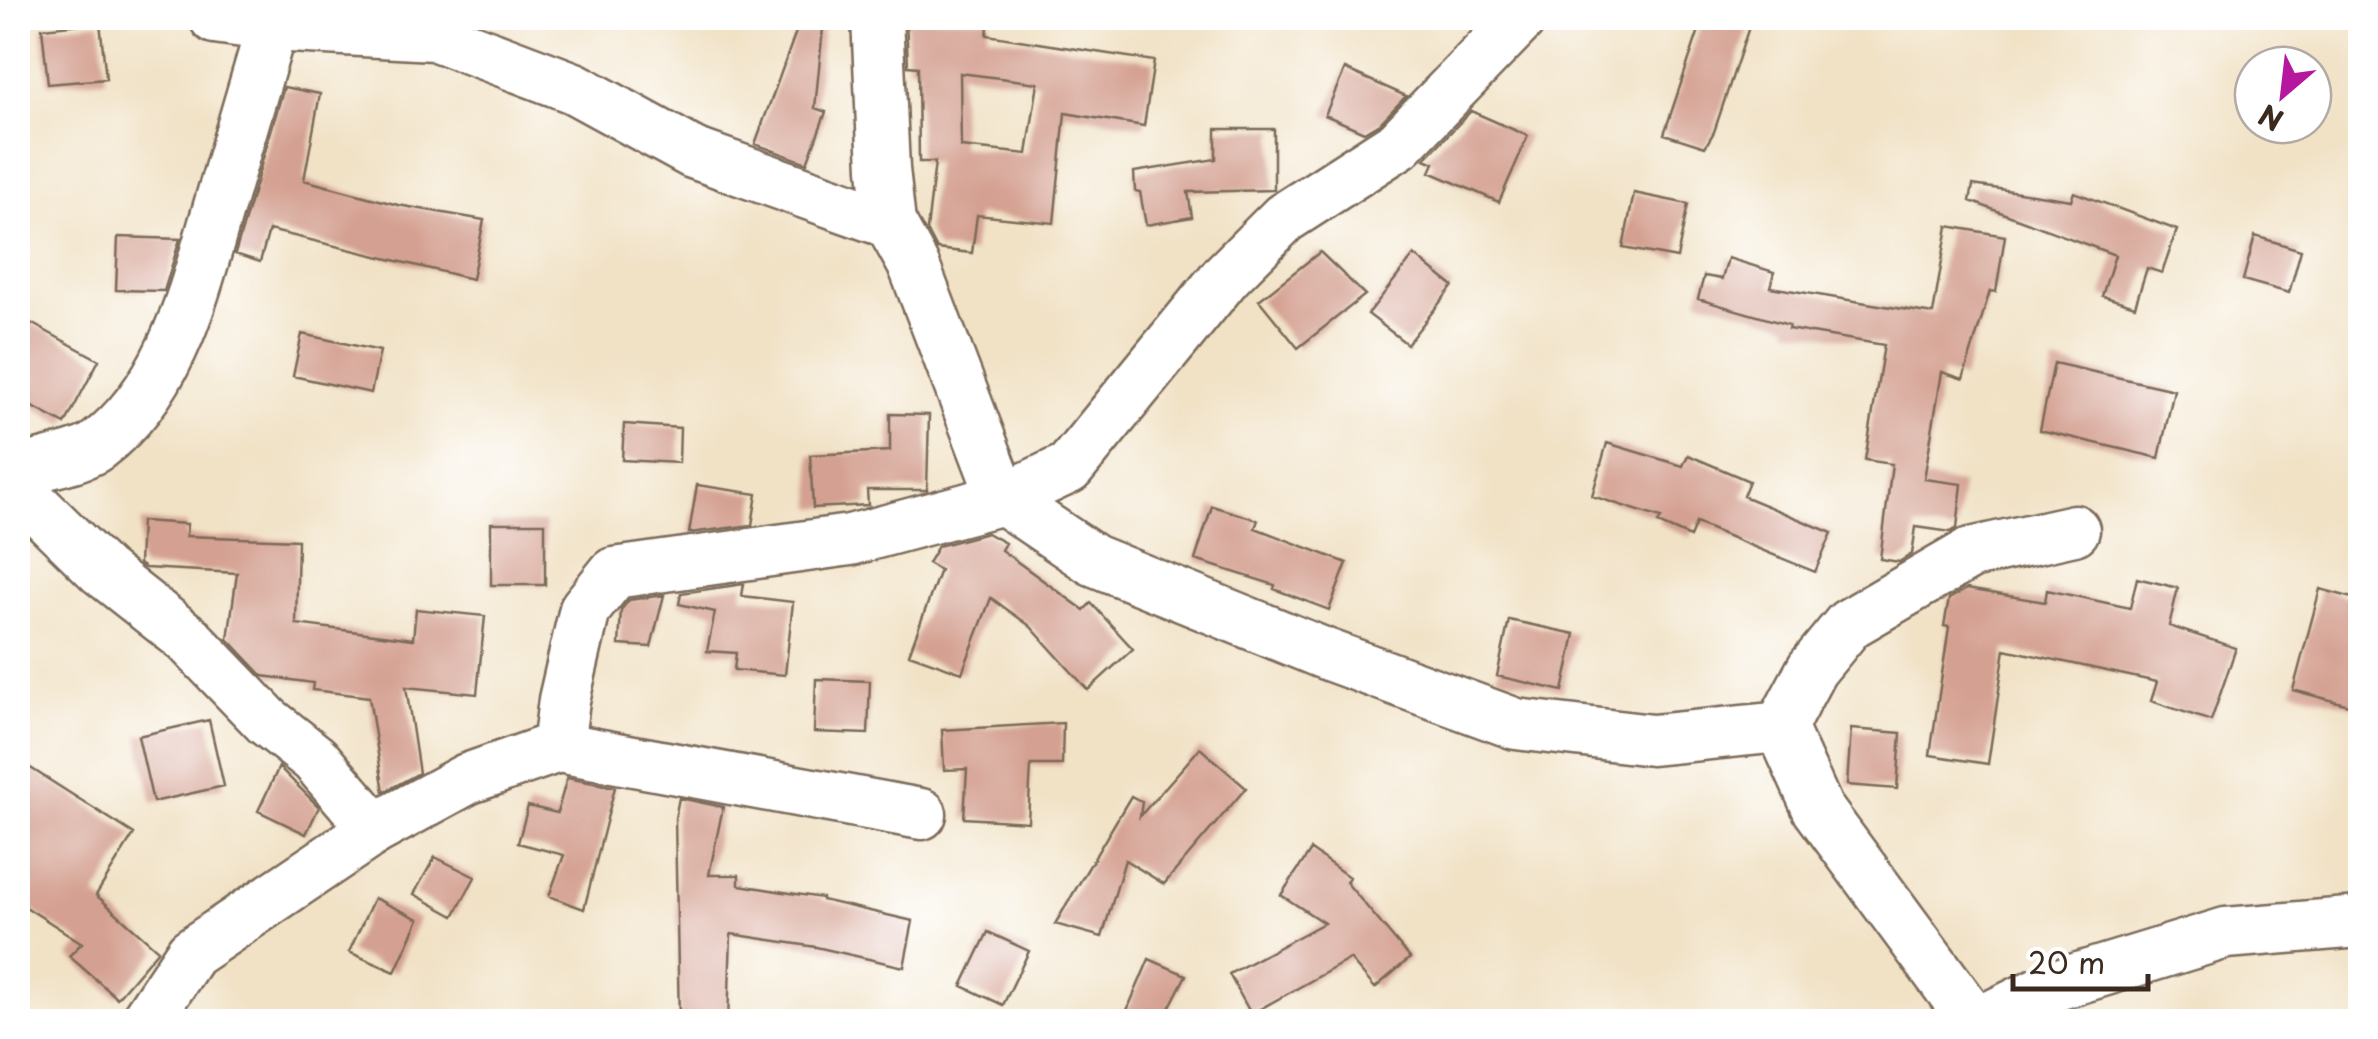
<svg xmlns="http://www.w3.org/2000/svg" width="2378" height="1039" font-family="'Playpen Sans',sans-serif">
  <rect width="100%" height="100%" fill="#fff"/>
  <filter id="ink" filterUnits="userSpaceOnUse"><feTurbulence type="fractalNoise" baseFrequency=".01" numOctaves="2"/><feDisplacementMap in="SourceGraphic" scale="20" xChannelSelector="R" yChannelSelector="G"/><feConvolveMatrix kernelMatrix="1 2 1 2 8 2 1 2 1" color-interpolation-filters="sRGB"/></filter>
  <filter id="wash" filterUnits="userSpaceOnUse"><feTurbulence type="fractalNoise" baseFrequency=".0048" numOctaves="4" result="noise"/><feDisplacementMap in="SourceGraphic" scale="40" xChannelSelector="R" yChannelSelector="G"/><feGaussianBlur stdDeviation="2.25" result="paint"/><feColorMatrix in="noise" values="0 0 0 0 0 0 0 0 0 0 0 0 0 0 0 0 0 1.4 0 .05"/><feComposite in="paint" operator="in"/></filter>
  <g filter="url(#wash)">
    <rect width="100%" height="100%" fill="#f1e2c6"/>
    <g id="blocks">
      <path fill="#d4a091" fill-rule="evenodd" d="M 801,18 L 824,18 L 815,108 L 826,112 L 807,163 L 755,144 Z
        M 906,18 L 989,18 L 987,35 L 1154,61 L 1144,126 L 1065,113 L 1054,223 L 977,215 L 972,253 L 937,249 L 927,230 L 935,162 L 919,162 L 918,67 L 908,66 ZM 960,73 L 1038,83 L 1027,154 L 961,147 Z
        M 1703,18 L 1752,18 L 1714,132 L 1705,147 L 1664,134 Z
        M 100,22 L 106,79 L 48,84 L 42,28 Z
        M 1345,69 L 1406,96 L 1381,122 L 1364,132 L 1325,115 Z
        M 284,87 L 320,94 L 304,180 L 398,205 L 484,220 L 472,279 L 269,230 L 260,262 L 235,254 Z
        M 1471,111 L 1528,136 L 1499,202 L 1430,172 L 1434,163 L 1425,159 Z
        M 1216,129 L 1274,129 L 1274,190 L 1188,192 L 1192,217 L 1146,225 L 1140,192 L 1135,191 L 1134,172 L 1216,159 Z
        M 1973,185 L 2071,200 L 2074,192 L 2177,230 L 2162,273 L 2147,268 L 2135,306 L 2102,296 L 2115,255 L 1970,201 Z
        M 1634,193 L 1688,204 L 1677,258 L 1623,248 Z
        M 1948,226 L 2005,236 L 1996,292 L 1990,291 L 1963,379 L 1942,372 L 1924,479 L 1962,484 L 1957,528 L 1951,532 L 1916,527 L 1912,554 L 1899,562 L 1880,559 L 1892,464 L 1865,460 L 1884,345 L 1788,329 L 1789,325 L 1698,299 L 1704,276 L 1722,279 L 1728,258 L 1774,272 L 1770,287 L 1933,314 Z
        M 2255,236 L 2301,250 L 2289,293 L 2243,280 Z
        M 118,237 L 180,239 L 164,291 L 116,290 Z
        M 1320,252 L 1365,295 L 1298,348 L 1259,300 Z
        M 1414,255 L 1453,286 L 1407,344 L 1368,314 Z
        M 18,316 L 99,360 L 65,424 L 18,399 Z
        M 302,334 L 380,351 L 371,393 L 293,376 Z
        M 2054,363 L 2174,390 L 2159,458 L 2040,430 Z
        M 890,414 L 929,415 L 927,490 L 867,490 L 868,505 L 813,508 L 810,455 L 890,451 Z
        M 624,424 L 680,428 L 679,463 L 622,460 Z
        M 1607,443 L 1683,466 L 1688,455 L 1749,481 L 1743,496 L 1832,533 L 1815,572 L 1696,523 L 1690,537 L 1658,523 L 1661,518 L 1592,496 Z
        M 697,485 L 757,494 L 752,525 L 689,533 Z
        M 1212,506 L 1258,520 L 1255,528 L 1347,563 L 1329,610 L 1274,589 L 1275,585 L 1195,560 Z
        M 141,521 L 187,524 L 186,536 L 298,540 L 296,624 L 413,639 L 416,609 L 485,616 L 477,694 L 406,687 L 419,773 L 384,792 L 369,697 L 312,690 L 313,683 L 263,676 L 228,639 L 237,573 L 145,568 L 139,564 Z
        M 491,523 L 545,523 L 545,585 L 491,585 Z
        M 987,533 L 1005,543 L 1001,550 L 1084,610 L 1091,603 L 1133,649 L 1088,690 L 1030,626 L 991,598 L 962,673 L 909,654 L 940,570 L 928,563 L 938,546 Z
        M 2137,578 L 2178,588 L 2169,626 L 2236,648 L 2211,721 L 2151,701 L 2157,682 L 2005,649 L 1988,764 L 1930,755 L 1949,627 L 1944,626 L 1949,599 L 1967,589 L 2045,602 L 2047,590 L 2130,608 Z
        M 744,584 L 742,596 L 793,602 L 785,675 L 734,670 L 736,653 L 707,651 L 715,612 L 679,604 L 681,593 Z
        M 2320,589 L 2360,600 L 2360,708 L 2293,690 Z
        M 664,595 L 651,647 L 619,645 L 621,610 L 629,600 Z
        M 1509,620 L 1575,634 L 1563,691 L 1497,676 Z
        M 816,679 L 870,681 L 868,734 L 814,732 Z
        M 209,720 L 224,786 L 153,802 L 138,736 Z
        M 1063,723 L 1062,765 L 1031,765 L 1028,822 L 964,818 L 967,769 L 944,770 L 942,730 Z
        M 1851,729 L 1901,733 L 1897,789 L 1847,785 Z
        M 1200,748 L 1246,788 L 1164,884 L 1125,860 L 1102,937 L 1055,924 L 1131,796 L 1142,802 L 1140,816 Z
        M 18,760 L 134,834 L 96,895 L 158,950 L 117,998 L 69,956 L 82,943 L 18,902 Z
        M 279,767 L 319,807 L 306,834 L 258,811 Z
        M 567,778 L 615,787 L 584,909 L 549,896 L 564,855 L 518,843 L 528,806 L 557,813 Z
        M 679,798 L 723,807 L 709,875 L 739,875 L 739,885 L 822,898 L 822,900 L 913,921 L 904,967 L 816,947 L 731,934 L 728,1022 L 679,1022 L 675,818 Z
        M 1311,850 L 1349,877 L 1346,882 L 1410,958 L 1375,988 L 1350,959 L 1251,1014 L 1229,974 L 1324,923 L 1281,895 Z
        M 435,857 L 475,877 L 454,916 L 414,894 Z
        M 374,898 L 419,919 L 395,972 L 349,952 Z
        M 988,932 L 1029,951 L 1003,1005 L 962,986 Z
        M 1149,959 L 1186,975 L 1162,1022 L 1122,1022 Z"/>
    </g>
  </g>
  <g filter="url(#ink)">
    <use href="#blocks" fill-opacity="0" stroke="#7b6a59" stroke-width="2.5"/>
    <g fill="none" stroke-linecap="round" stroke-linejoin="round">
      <defs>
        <path id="minor" d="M 215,18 L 272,26 L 434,35 L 574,88 L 693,153 L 890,223
          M 877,18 L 884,169 L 890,223 L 914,266 L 1003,499 L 1093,560 L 1323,653 L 1516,724 L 1652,740 L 1781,727
          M 18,473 C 40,463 79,459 97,446 C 174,387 194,291 220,203 C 237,144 255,85 272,26
          M 18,489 L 102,571 L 188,639 L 267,721 L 315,759 L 375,829
          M 558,747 L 921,814
          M 145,1022 L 191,953 L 375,829 L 467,779 L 558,747 L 564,700 L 585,609 L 614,573 L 850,540 L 1003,499 L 1069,468 L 1226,276 L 1284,218 L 1399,144 L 1521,18
          M 1975,1022 L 1818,809 L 1781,727 L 1812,669 L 1849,624 L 1971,553 L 2074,530
          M 1980,1022 L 2053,986 L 2226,933 L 2360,922"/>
      </defs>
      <use href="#minor" stroke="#7b6a59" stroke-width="55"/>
      <use href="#minor" stroke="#fff" stroke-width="50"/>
    </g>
  </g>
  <rect width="2378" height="1039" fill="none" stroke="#fff" stroke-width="60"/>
  <g transform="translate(2283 95) rotate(208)"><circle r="48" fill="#ffffff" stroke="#b1aaa5" stroke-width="2.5"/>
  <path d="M0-8L18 38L0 25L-18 38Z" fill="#b5179e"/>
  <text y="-15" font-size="28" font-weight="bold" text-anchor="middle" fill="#3b2a1e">N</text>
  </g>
  <path d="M2013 974v15h135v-15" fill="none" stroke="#3b2a1e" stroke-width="5"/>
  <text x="2028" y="974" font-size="30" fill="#3b2a1e" stroke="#ffffff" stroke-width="8" paint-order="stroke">20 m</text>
</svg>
